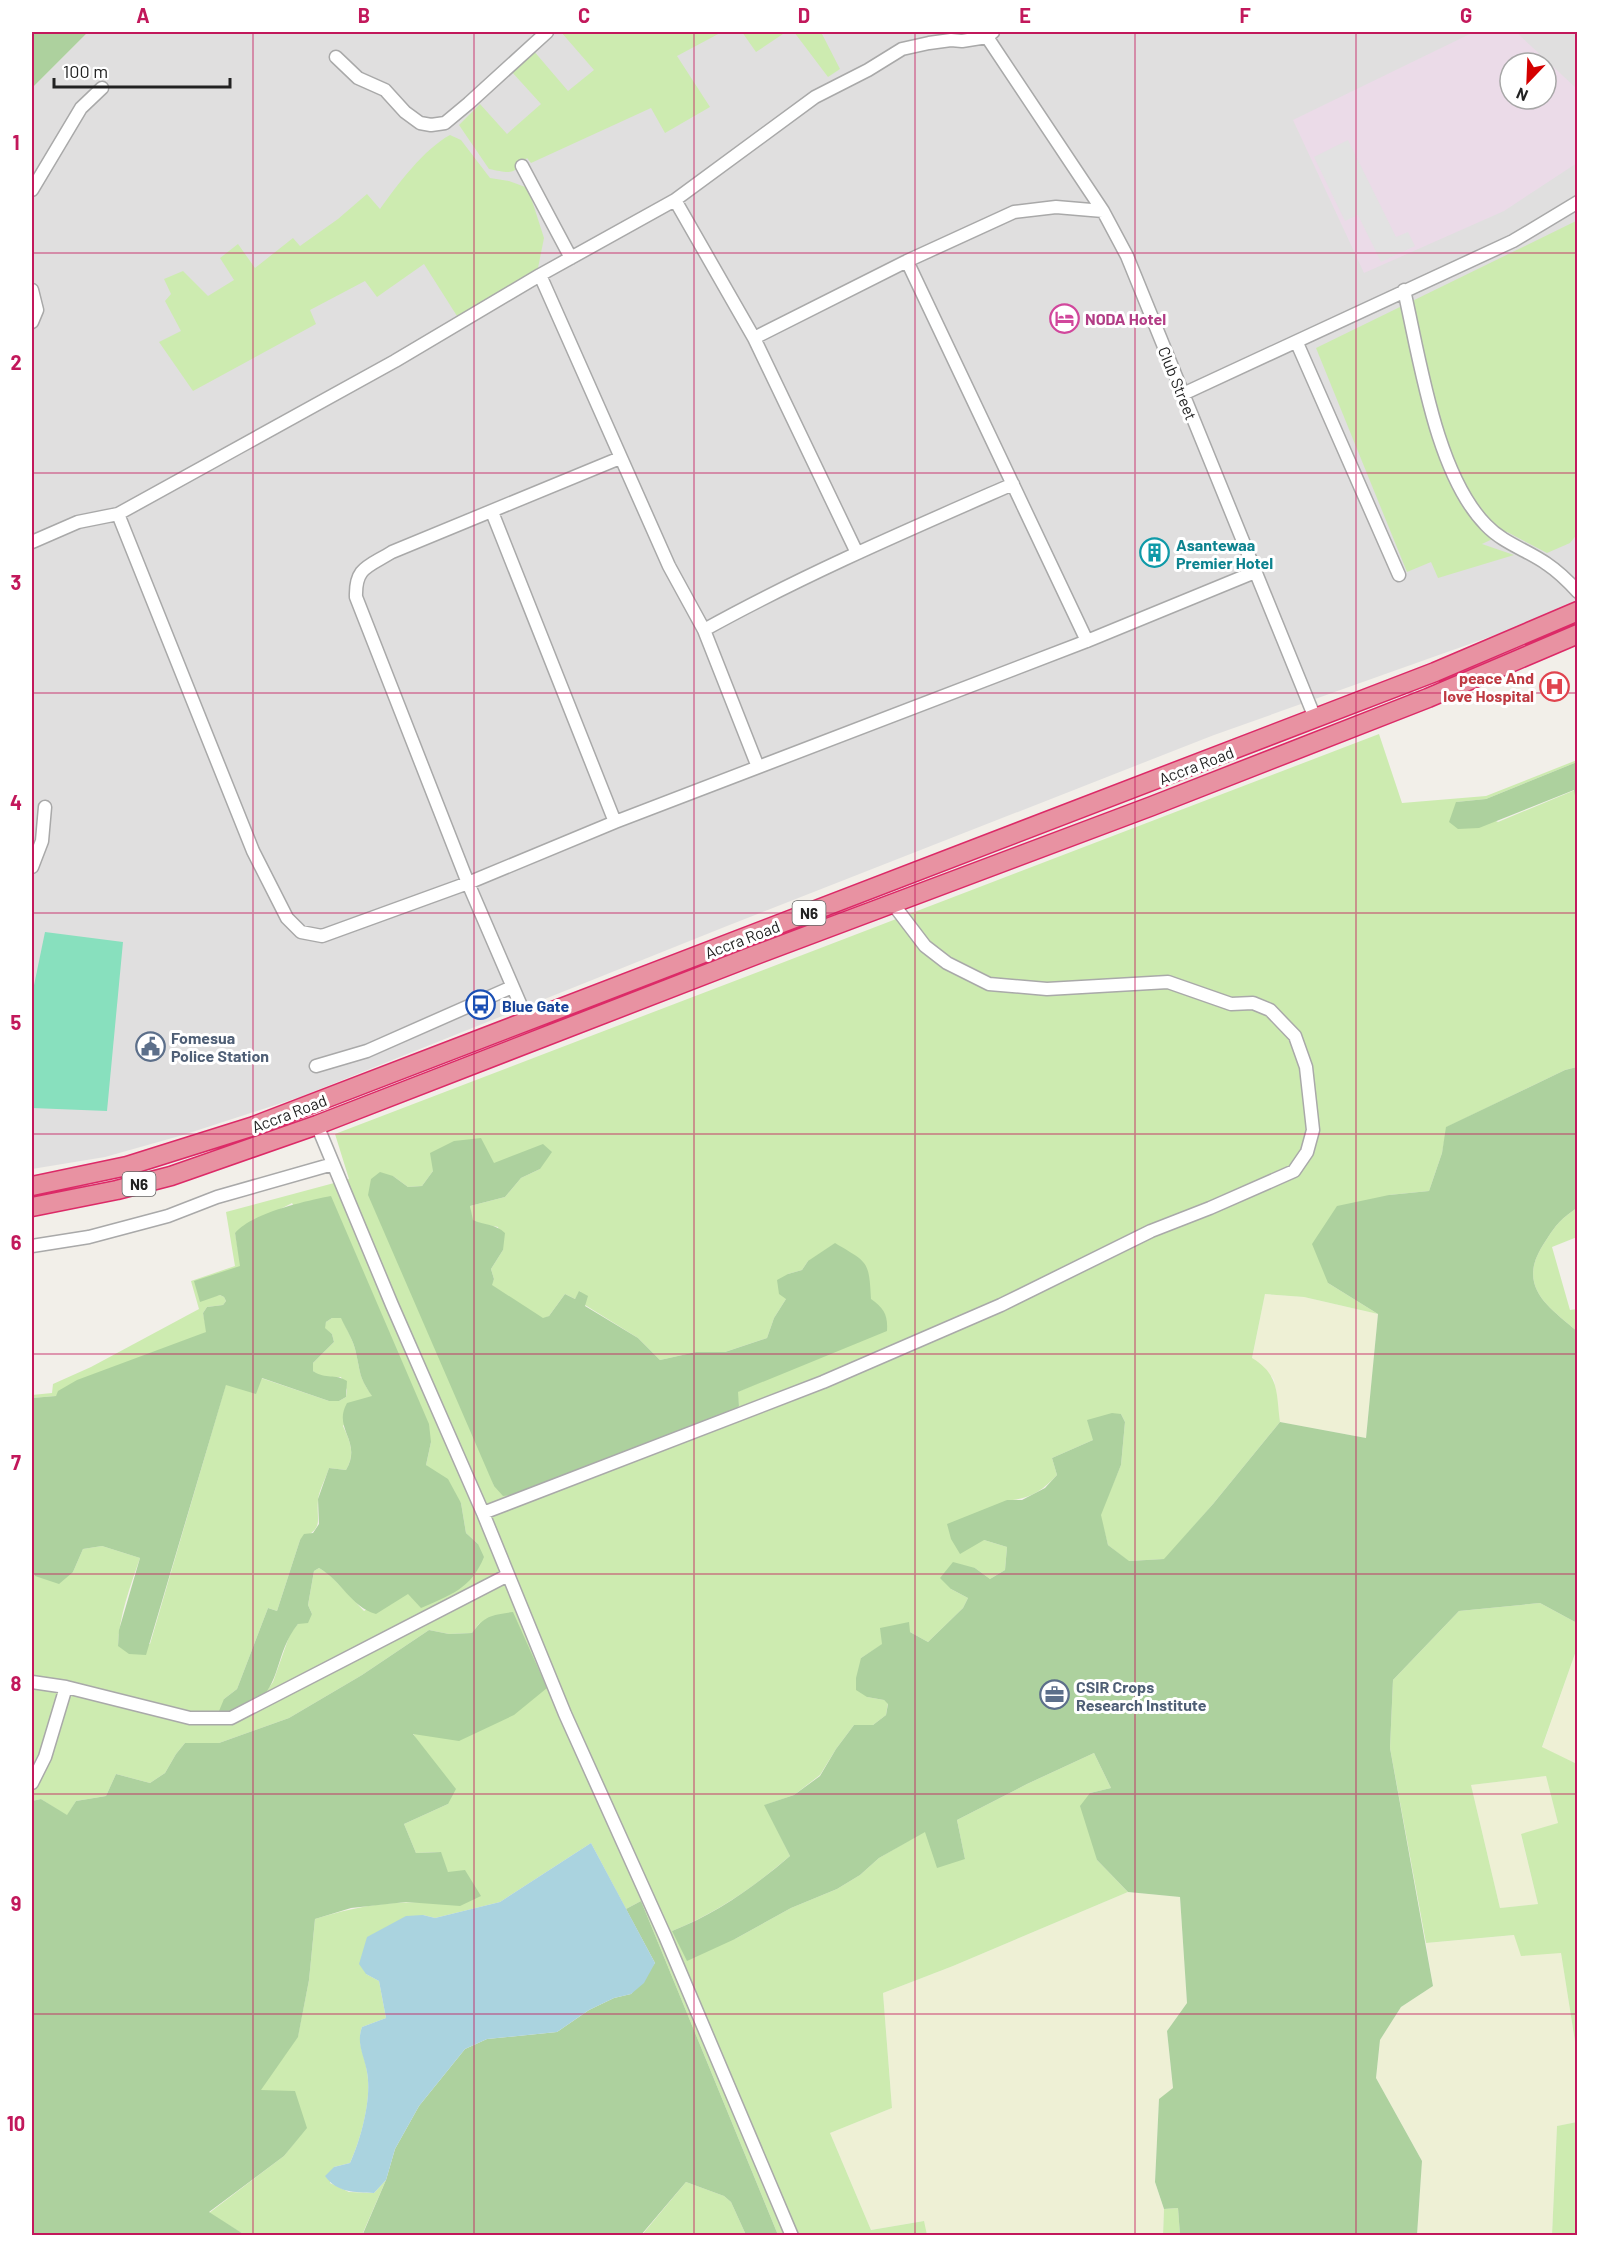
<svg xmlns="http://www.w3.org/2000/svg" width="1609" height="2267" font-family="Barlow,sans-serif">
  <rect width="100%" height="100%" fill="#f2efe9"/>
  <path fill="#e0dfdf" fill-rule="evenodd" d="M 88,32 L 1577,32 L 1577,606 L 1214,735 L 727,926 L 300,1097 L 183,1135 L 105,1157 L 32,1169 L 32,88 ZM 1510,63 L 1546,63 L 1546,99 L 1510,99 Z"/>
  <path fill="#ebdbe8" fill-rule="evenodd" d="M 1474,32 L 1516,32 L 1577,89 L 1577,163 L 1504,211 L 1364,273 L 1293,120 ZM 1510,63 L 1546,63 L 1546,99 L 1510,99 Z"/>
  <path fill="#eef0d5" d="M 1265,1294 L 1304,1297 L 1378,1314 L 1366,1438 L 1280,1422 L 1274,1379 L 1252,1359 Z
    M 1577,1648 L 1577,1764 L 1542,1748 Z
    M 1546,1776 L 1558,1823 L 1521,1835 L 1538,1904 L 1500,1908 L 1471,1785 Z
    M 1128,1892 L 1180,1897 L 1187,2003 L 1167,2031 L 1173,2088 L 1159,2100 L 1155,2182 L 1164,2209 L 1163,2235 L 927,2235 L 923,2221 L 871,2230 L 830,2133 L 892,2108 L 883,1993 L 953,1966 Z
    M 1515,1935 L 1561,1953 L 1577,2054 L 1578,2122 L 1557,2126 L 1552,2235 L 1417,2235 L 1422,2161 L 1376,2078 L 1380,2040 L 1401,2007 L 1433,1986 L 1426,1943 Z"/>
  <path fill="#cdebb0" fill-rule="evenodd" d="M 561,32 L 722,32 L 677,56 L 710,107 L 665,133 L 651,108 L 531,163 L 527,158 C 513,176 510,173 489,169 L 459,125 L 480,104 L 507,134 L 541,104 L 511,71 L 533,50 L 568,91 L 594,70 Z
    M 742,32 L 786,32 L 756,52 Z
    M 794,32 L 821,32 L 840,69 L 828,77 Z
    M 450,135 L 461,140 L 490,178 L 509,181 L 528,188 L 544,238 L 538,268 L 501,294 L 457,316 L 424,264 L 377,297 L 365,281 L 310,310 L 316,324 L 193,391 L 159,342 L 181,331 L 165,301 L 171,294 L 164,279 L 183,271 L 208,296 L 234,280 L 220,258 L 238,244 L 255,268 L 293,238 L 300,246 L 338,219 L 367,194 L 380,209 C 398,184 424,149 450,135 Z
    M 1576,221 L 1578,223 L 1578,533 L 1570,543 L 1547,553 L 1507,532 L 1482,544 L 1514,555 L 1438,578 L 1431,562 L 1407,572 L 1316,348 Z
    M 1379,734 L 1402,803 L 1486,796 L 1577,760 L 1577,762 L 1486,799 L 1456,802 L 1498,822 L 1575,790 L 1578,807 L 1577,1067 L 1565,1070 L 1447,1127 L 1442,1153 L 1429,1191 L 1389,1195 L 1328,1283 L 1378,1314 L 1304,1297 L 1265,1294 L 1252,1358 C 1280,1375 1276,1393 1280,1422 L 1213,1504 L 1165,1559 L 1128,1561 L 1108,1545 L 1100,1515 L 1121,1465 L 1125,1422 L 1121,1414 L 1093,1440 L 1052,1458 L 1057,1475 C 1042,1491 1029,1500 1007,1500 L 984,1540 L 1007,1547 L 1005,1570 L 990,1579 L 975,1568 L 951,1589 L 968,1598 L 963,1608 L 928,1642 L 910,1632 L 883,1644 L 861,1658 L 867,1697 L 884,1700 L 888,1703 L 886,1715 L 873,1725 L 854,1725 L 836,1749 L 820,1775 L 794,1795 L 765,1805 L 790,1856 C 754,1887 716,1913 672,1931 L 735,1939 L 791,1908 L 837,1889 L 860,1875 L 879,1858 L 925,1831 L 965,1859 L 957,1820 L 1027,1784 L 1094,1753 L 1111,1788 L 1090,1793 L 1097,1860 L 1128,1892 L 953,1966 L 883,1993 L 892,2108 L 830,2133 L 871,2230 L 924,2221 L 927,2235 L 778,2235 L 641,1901 L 626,1909 L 591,1843 L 500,1902 L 435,1918 L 423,1915 L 366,1974 L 379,1981 L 386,2018 L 362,2027 C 356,2043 365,2055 367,2072 C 372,2099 361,2139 350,2163 L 334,2167 L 330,2183 L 349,2192 L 374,2193 L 386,2180 L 362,2235 L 245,2235 L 209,2213 L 284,2156 L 306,2128 L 302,2117 L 260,2090 L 298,2036 L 309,1980 L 315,1919 C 367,1903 406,1899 460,1905 L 440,1852 L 416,1853 L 404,1824 L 448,1804 L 413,1733 L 481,1621 L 472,1633 L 449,1634 L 429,1630 L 362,1675 L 289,1718 L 219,1743 L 185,1743 L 176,1754 L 165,1773 L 150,1783 L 116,1774 L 106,1796 L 76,1801 L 67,1816 L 41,1799 L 32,1801 L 32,1569 L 35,1576 L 73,1572 L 83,1549 L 102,1546 L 140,1558 C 130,1587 119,1616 118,1646 L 150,1644 L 226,1384 L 261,1378 L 329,1401 L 339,1401 L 346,1397 L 347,1390 L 341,1377 L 321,1377 L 313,1371 L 313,1363 L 334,1342 L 332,1334 L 324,1328 L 326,1322 L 332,1318 L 342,1318 C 346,1329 354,1341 356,1353 C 361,1375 359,1377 373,1397 L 361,1400 L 343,1426 C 351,1443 355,1454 346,1470 L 329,1468 C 326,1478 319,1490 318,1500 C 316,1523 325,1527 300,1540 L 277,1611 L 268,1608 L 237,1689 L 224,1699 L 261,1699 L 273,1682 L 290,1634 L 298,1624 L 312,1614 L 308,1605 L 314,1571 L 319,1568 L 329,1574 L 364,1611 L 478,1544 L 466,1533 L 461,1503 L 426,1465 L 431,1442 L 292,1203 L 235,1233 L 241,1266 L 211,1297 L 220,1295 L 224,1297 L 226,1301 L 223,1305 L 207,1307 L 203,1313 L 207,1332 L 56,1396 L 32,1398 L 32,1395 L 52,1393 L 53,1384 L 91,1367 L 199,1309 L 191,1281 L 235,1266 L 226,1212 L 349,1179 L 335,1134 ZM 493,1163 L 540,1169 L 521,1178 L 505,1197 L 470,1206 L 472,1220 L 482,1224 L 498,1227 L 503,1250 L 491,1269 L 494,1279 L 491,1285 L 543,1319 L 549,1316 L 565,1294 L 575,1299 L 580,1291 L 585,1305 L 638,1338 L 660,1360 L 696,1352 L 725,1352 L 767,1338 L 774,1318 L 786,1299 L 788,1274 L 802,1270 L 808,1261 L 805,1363 L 737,1392 L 739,1406 L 494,1486 L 393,1176 L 408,1187 L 422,1186 L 433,1171 Z
    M 1577,1208 L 1577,1237 L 1552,1247 L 1570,1310 L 1577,1309 L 1577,1331 C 1547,1306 1517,1286 1543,1245 C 1556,1225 1558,1221 1577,1208 Z
    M 1540,1603 L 1577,1623 L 1577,1648 L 1542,1747 L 1577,1764 L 1577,2054 L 1561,1953 L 1521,1956 L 1514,1935 L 1426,1943 L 1390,1748 L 1393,1680 L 1459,1611 ZM 1546,1776 L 1558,1823 L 1521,1834 L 1538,1904 L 1500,1908 L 1471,1785 Z
    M 1577,2122 L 1577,2235 L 1552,2235 L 1557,2126 Z
    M 686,2182 L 724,2196 L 731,2202 L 746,2235 L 641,2236 Z
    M 1178,2208 L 1180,2235 L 1163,2236 L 1164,2209 Z"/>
  <path fill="#add19e" d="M 32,32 L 88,32 L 32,88 Z
    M 1577,762 L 1577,807 L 1574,790 L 1479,828 L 1458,829 L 1449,822 L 1456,802 L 1486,799 Z
    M 1577,1067 L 1577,1208 C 1558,1221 1556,1225 1543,1245 C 1517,1286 1547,1306 1577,1331 L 1577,1623 L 1540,1603 L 1459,1611 L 1393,1680 L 1390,1748 L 1433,1986 L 1401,2007 L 1380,2040 L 1376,2078 L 1422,2161 L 1417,2235 L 1180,2235 L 1178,2208 L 1164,2209 L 1155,2182 L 1159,2099 L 1173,2088 L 1167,2031 L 1187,2003 L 1180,1897 L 1128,1892 L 1097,1860 L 1080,1806 L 1090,1793 L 1111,1788 L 1094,1753 L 1027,1784 L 957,1820 L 965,1859 L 937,1868 L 925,1832 L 879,1858 L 860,1875 L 837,1889 L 791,1908 L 735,1939 L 687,1961 L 672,1931 C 716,1914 754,1887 790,1856 L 764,1805 L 794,1795 L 820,1776 L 836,1749 L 854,1725 L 873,1725 L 886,1715 L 888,1704 L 884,1700 L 867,1697 L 856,1690 L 856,1678 L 861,1658 L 882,1644 L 880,1628 L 909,1622 L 910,1632 L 928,1642 L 963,1608 L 968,1598 L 951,1589 L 940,1578 L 953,1562 L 975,1568 L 990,1579 L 1005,1570 L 1007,1547 L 984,1540 L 960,1554 L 951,1539 L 947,1524 L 1007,1500 L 1022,1500 L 1045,1488 L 1057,1475 L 1052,1458 L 1093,1440 L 1087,1420 L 1112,1413 L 1121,1414 L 1125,1422 L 1121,1465 L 1101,1515 L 1108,1545 L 1129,1561 L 1164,1559 L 1213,1504 L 1280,1422 L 1366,1438 L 1378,1314 L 1328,1283 L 1312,1244 L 1337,1206 L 1389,1195 L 1429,1191 L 1442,1153 L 1446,1127 L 1565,1070 Z
    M 481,1138 L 494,1163 L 543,1144 L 552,1152 L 540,1169 L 521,1178 L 505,1197 L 470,1206 L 473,1220 C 484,1225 496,1224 505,1233 L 503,1250 L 491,1269 L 494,1279 L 492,1285 L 543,1318 L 549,1316 L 565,1294 L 575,1299 L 579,1291 L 588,1296 L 585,1306 L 638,1338 L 660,1360 L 696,1352 L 725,1352 L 767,1338 L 774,1318 L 786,1299 L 779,1294 L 777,1280 L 788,1274 L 802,1270 L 808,1261 L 835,1243 C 868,1263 869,1260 871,1299 C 884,1308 888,1315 887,1331 L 738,1392 L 739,1406 L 735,1410 L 514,1495 L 503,1496 L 494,1486 L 368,1195 L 371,1179 L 380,1172 L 393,1176 L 408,1187 L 422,1186 L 433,1171 L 430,1153 L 454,1141 Z
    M 331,1196 L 429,1424 L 431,1442 L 426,1465 L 448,1479 L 461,1503 L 466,1533 L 478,1544 L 484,1557 C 471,1589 450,1595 421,1608 L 408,1594 L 376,1614 C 351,1607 341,1580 319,1568 L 314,1571 L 308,1605 L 312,1614 L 308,1623 L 298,1624 C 268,1661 288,1703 223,1715 L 219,1711 L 224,1699 L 237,1689 L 268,1608 L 277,1611 L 300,1540 L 304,1534 L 313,1533 L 319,1524 L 318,1499 L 329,1468 L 346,1470 C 363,1441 332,1429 347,1403 L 372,1396 C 359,1377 361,1375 356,1353 C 354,1341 346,1329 341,1318 L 332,1318 L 326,1322 L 325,1328 L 332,1334 L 334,1342 L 313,1363 L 313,1371 C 326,1380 335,1373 347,1381 L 346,1397 L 339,1401 L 329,1401 L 262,1378 L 256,1394 L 226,1385 L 146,1655 L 129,1654 L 118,1646 L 119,1630 L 140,1558 L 102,1546 L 83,1549 L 73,1572 L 59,1584 L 35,1576 L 32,1569 L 32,1398 L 56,1396 L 58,1391 L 77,1380 L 206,1332 L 203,1313 L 207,1307 L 223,1305 L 226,1301 L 224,1297 L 220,1295 L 200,1302 L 194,1281 L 240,1266 L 235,1233 C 252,1213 305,1201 331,1196 Z
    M 513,1612 L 547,1688 L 514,1715 L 459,1741 L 413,1734 L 456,1789 L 448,1804 L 404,1824 L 416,1853 L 441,1852 L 448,1872 L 465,1870 L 481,1896 L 460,1906 L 406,1902 L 351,1908 L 315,1919 L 309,1980 L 298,2037 L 261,2090 L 295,2091 L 307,2128 L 284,2156 L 209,2212 L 245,2235 L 32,2235 L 32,1801 L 41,1799 L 67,1815 L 76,1801 L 106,1796 L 116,1774 L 150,1783 L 165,1773 L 176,1754 L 185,1743 L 219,1743 L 289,1718 L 362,1675 L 429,1630 L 449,1634 L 472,1633 C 485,1615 492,1615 513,1612 Z
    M 641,1901 L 778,2235 L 746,2235 L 731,2202 L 724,2196 L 686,2182 L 641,2235 L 362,2236 L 386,2180 L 395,2149 L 419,2106 L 465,2049 L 487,2039 L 557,2032 L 589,2010 L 614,1998 L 631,1994 L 655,1963 L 626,1909 Z"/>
  <path fill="#88e0be" d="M 45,932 L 123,942 L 107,1111 L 32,1108 L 32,995 Z"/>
  <path fill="#e2e2e2" d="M 1348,140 L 1396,237 L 1408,232 L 1415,246 L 1381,262 L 1358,215 L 1345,221 L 1314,157 Z"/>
  <path fill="#aad3df" d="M 591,1843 L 655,1963 L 644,1983 L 631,1994 L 614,1998 L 589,2010 L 557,2032 L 487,2039 L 465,2049 L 419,2106 L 395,2149 L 386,2180 L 374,2193 C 355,2192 337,2193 325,2176 L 334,2167 L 350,2163 C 361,2139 372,2098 367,2072 C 364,2055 356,2043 362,2027 L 386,2018 L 379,1981 L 366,1974 L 359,1964 L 367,1937 L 406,1916 L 423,1915 L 435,1918 L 500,1902 Z"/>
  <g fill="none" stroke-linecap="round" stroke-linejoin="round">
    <defs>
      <path id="minor" d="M 987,37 L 1103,211 L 1127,256 L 1315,718
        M 336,57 L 358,78 L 385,90 L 405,112 L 420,123 L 431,125 L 445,123 L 469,103 L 547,32
        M 522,166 L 571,258
        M 32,190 L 81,108 L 102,88
        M 675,200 L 754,338 L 857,553
        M 907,261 L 1087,641
        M 540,275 L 669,566 L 704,630 L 758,767
        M 32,290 L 37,310 L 32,322
        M 1404,290 C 1420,360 1436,474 1486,525 C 1503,543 1527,550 1547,564 C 1559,572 1568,581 1578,592
        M 754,338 L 907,261 L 1014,212 L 1056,207 L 1103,211
        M 1297,343 L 1399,575
        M 1183,394 L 1513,241 L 1578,202
        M 492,512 L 615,822
        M 118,514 L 253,851 L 287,918 L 301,932 L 322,936 L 468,883 L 615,822 L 1087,641 L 1255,572
        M 32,542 L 78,522 L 118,514 L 395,361 L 540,275 L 675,200 L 815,97 L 868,70 L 902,49 L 929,43 L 951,40 L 962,41 L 987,37 L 993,32
        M 704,630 C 803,575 908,530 1013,484
        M 32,867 L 42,841 L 45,807
        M 528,1022 L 468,883 L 356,597 C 355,567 368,567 392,552 L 620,458
        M 316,1066 L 367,1051 L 512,987
        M 317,1125 L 392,1305 L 483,1513 L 565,1714 L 665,1936 L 792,2236
        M 32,1246 L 89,1237 L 168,1216 L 217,1197 L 333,1164
        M 483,1513 L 823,1382 L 1001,1305 L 1151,1231 L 1210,1208 L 1294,1171 L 1307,1152 L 1313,1130 L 1306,1067 L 1295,1036 L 1270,1010 L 1253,1003 L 1231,1004 L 1168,982 L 1047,989 L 989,984 L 947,963 L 925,946 L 893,904
        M 32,1682 L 66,1687 L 190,1718 L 231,1718 L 508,1575
        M 32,1783 L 45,1757 L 66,1687"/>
      <path id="highway" d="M 32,1186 L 127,1166 L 254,1126 L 1435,672 L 1578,611
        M 32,1207 L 117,1190 L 171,1176 L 317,1125 L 753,956 L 1152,806 L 1428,698 L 1578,634"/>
    </defs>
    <use href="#minor" stroke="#a9a9a9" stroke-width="15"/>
    <use href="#highway" stroke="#dc2a67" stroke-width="21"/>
    <use href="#minor" stroke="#fff" stroke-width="12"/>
    <use href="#highway" stroke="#e892a2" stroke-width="18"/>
  </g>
  <path fill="none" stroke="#c2185b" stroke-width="1.5" stroke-opacity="0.55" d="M 253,32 L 253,2236M 474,32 L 474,2236M 694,32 L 694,2236M 915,32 L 915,2236M 1135,32 L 1135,2236M 1356,32 L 1356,2236M 32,253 L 1578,253M 32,473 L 1578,473M 32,693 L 1578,693M 32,913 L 1578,913M 32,1134 L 1578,1134M 32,1354 L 1578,1354M 32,1574 L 1578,1574M 32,1794 L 1578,1794M 32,2014 L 1578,2014"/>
  <defs>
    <symbol id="hotel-ring" viewBox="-11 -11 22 22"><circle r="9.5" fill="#fff" stroke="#d1479c" stroke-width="1.5"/><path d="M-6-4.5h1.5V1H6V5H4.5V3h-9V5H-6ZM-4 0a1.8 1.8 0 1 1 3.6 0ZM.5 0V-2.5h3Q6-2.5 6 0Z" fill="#d1479c"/></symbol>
    <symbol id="building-ring" viewBox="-11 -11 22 22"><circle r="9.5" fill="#fff" stroke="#0f9aa8" stroke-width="1.5"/><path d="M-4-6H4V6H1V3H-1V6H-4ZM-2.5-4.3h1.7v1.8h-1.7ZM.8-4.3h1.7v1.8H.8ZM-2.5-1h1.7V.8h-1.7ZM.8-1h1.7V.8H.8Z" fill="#0f9aa8"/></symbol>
    <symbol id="hospital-ring" viewBox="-11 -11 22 22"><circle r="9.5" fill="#fff" stroke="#e0444e" stroke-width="1.5"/><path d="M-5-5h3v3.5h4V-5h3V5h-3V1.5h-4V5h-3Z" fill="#e0444e"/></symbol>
    <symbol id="bus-ring" viewBox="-11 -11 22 22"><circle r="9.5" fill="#fff" stroke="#1a4fb4" stroke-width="1.5"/><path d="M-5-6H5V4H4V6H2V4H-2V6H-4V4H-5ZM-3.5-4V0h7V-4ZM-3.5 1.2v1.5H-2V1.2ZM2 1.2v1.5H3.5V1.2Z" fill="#1a4fb4"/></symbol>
    <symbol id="civic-ring" viewBox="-11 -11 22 22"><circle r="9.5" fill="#fff" stroke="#5c6f8a" stroke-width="1.5"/><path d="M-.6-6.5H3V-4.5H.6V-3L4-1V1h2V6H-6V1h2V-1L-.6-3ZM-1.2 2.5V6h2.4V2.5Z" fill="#5c6f8a"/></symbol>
    <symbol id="office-ring" viewBox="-11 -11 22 22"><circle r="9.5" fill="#fff" stroke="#5c6f8a" stroke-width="1.5"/><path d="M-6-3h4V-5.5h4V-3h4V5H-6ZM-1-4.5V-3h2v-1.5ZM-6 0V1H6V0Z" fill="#5c6f8a"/></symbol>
  </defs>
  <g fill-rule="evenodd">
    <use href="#hotel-ring" x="1048" y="302" width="33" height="33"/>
    <use href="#building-ring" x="1138" y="536" width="33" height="33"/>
    <use href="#hospital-ring" x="1538" y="670" width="33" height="33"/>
    <use href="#bus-ring" x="464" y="988" width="33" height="33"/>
    <use href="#civic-ring" x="134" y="1030" width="33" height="33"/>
    <use href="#office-ring" x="1038" y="1678" width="33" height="33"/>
  </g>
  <g text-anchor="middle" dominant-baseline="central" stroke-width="6" stroke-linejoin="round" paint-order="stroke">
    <g fill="#fff" stroke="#646464" stroke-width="1.5">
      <rect x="792.5" y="901" width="33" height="24" rx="4.5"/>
      <rect x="122.5" y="1172" width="33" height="24" rx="4.5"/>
    </g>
    <g font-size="15" font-weight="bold" fill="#222">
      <text x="809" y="913">N6</text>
      <text x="139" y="1184">N6</text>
    </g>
    <g font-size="16" font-weight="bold" fill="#b23c85" stroke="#fff" text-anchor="start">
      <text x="1085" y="318">NODA Hotel</text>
    </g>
    <g font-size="16" fill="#222" stroke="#fff">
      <text transform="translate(1178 383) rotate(68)">Club Street</text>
      <text transform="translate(1196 765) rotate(-21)">Accra Road</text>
      <text transform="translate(742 939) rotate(-21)">Accra Road</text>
      <text transform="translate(289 1113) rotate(-21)">Accra Road</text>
    </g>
    <g font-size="16" font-weight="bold" fill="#0d838f" stroke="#fff" text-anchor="start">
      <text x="1176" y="544">Asantewaa<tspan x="1176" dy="18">Premier Hotel</tspan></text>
    </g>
    <g font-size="16" font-weight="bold" fill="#be3a42" stroke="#fff" text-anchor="end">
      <text x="1534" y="677">peace And<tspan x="1534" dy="18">love Hospital</tspan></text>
    </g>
    <g font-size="16" font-weight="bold" fill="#164399" stroke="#fff" text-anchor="start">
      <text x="502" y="1005">Blue Gate</text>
    </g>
    <g font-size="16" font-weight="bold" fill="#4e5e75" stroke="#fff" text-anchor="start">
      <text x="171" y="1037">Fomesua<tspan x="171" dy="18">Police Station</tspan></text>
      <text x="1076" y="1686">CSIR Crops<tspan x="1076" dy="18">Research Institute</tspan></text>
    </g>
  </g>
  <rect width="1609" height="2267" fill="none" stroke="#ffffff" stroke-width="66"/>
  <g transform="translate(1528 81) rotate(203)"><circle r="28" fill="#ffffff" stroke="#a7a7a7" stroke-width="1.5"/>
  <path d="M0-4.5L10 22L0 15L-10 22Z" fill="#d40000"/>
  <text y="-9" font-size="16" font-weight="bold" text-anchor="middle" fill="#222222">N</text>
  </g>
  <path d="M54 78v9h176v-9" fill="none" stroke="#222222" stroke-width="3"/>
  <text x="63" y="78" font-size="18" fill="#222222" stroke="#ffffff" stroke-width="4.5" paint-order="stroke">100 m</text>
  <rect x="33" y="33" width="1543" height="2201" fill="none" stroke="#c2185b" stroke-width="2"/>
  <g font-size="20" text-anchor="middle" font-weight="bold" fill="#c2185b">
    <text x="143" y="23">A</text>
    <text x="364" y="23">B</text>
    <text x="584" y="23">C</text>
    <text x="804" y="23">D</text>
    <text x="1025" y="23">E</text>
    <text x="1245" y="23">F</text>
    <text x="1466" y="23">G</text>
    <text x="16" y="150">1</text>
    <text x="16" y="370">2</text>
    <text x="16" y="590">3</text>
    <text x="16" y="810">4</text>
    <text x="16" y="1030">5</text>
    <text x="16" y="1250">6</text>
    <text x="16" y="1470">7</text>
    <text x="16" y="1691">8</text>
    <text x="16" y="1911">9</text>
    <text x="16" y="2131">10</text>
  </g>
</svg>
